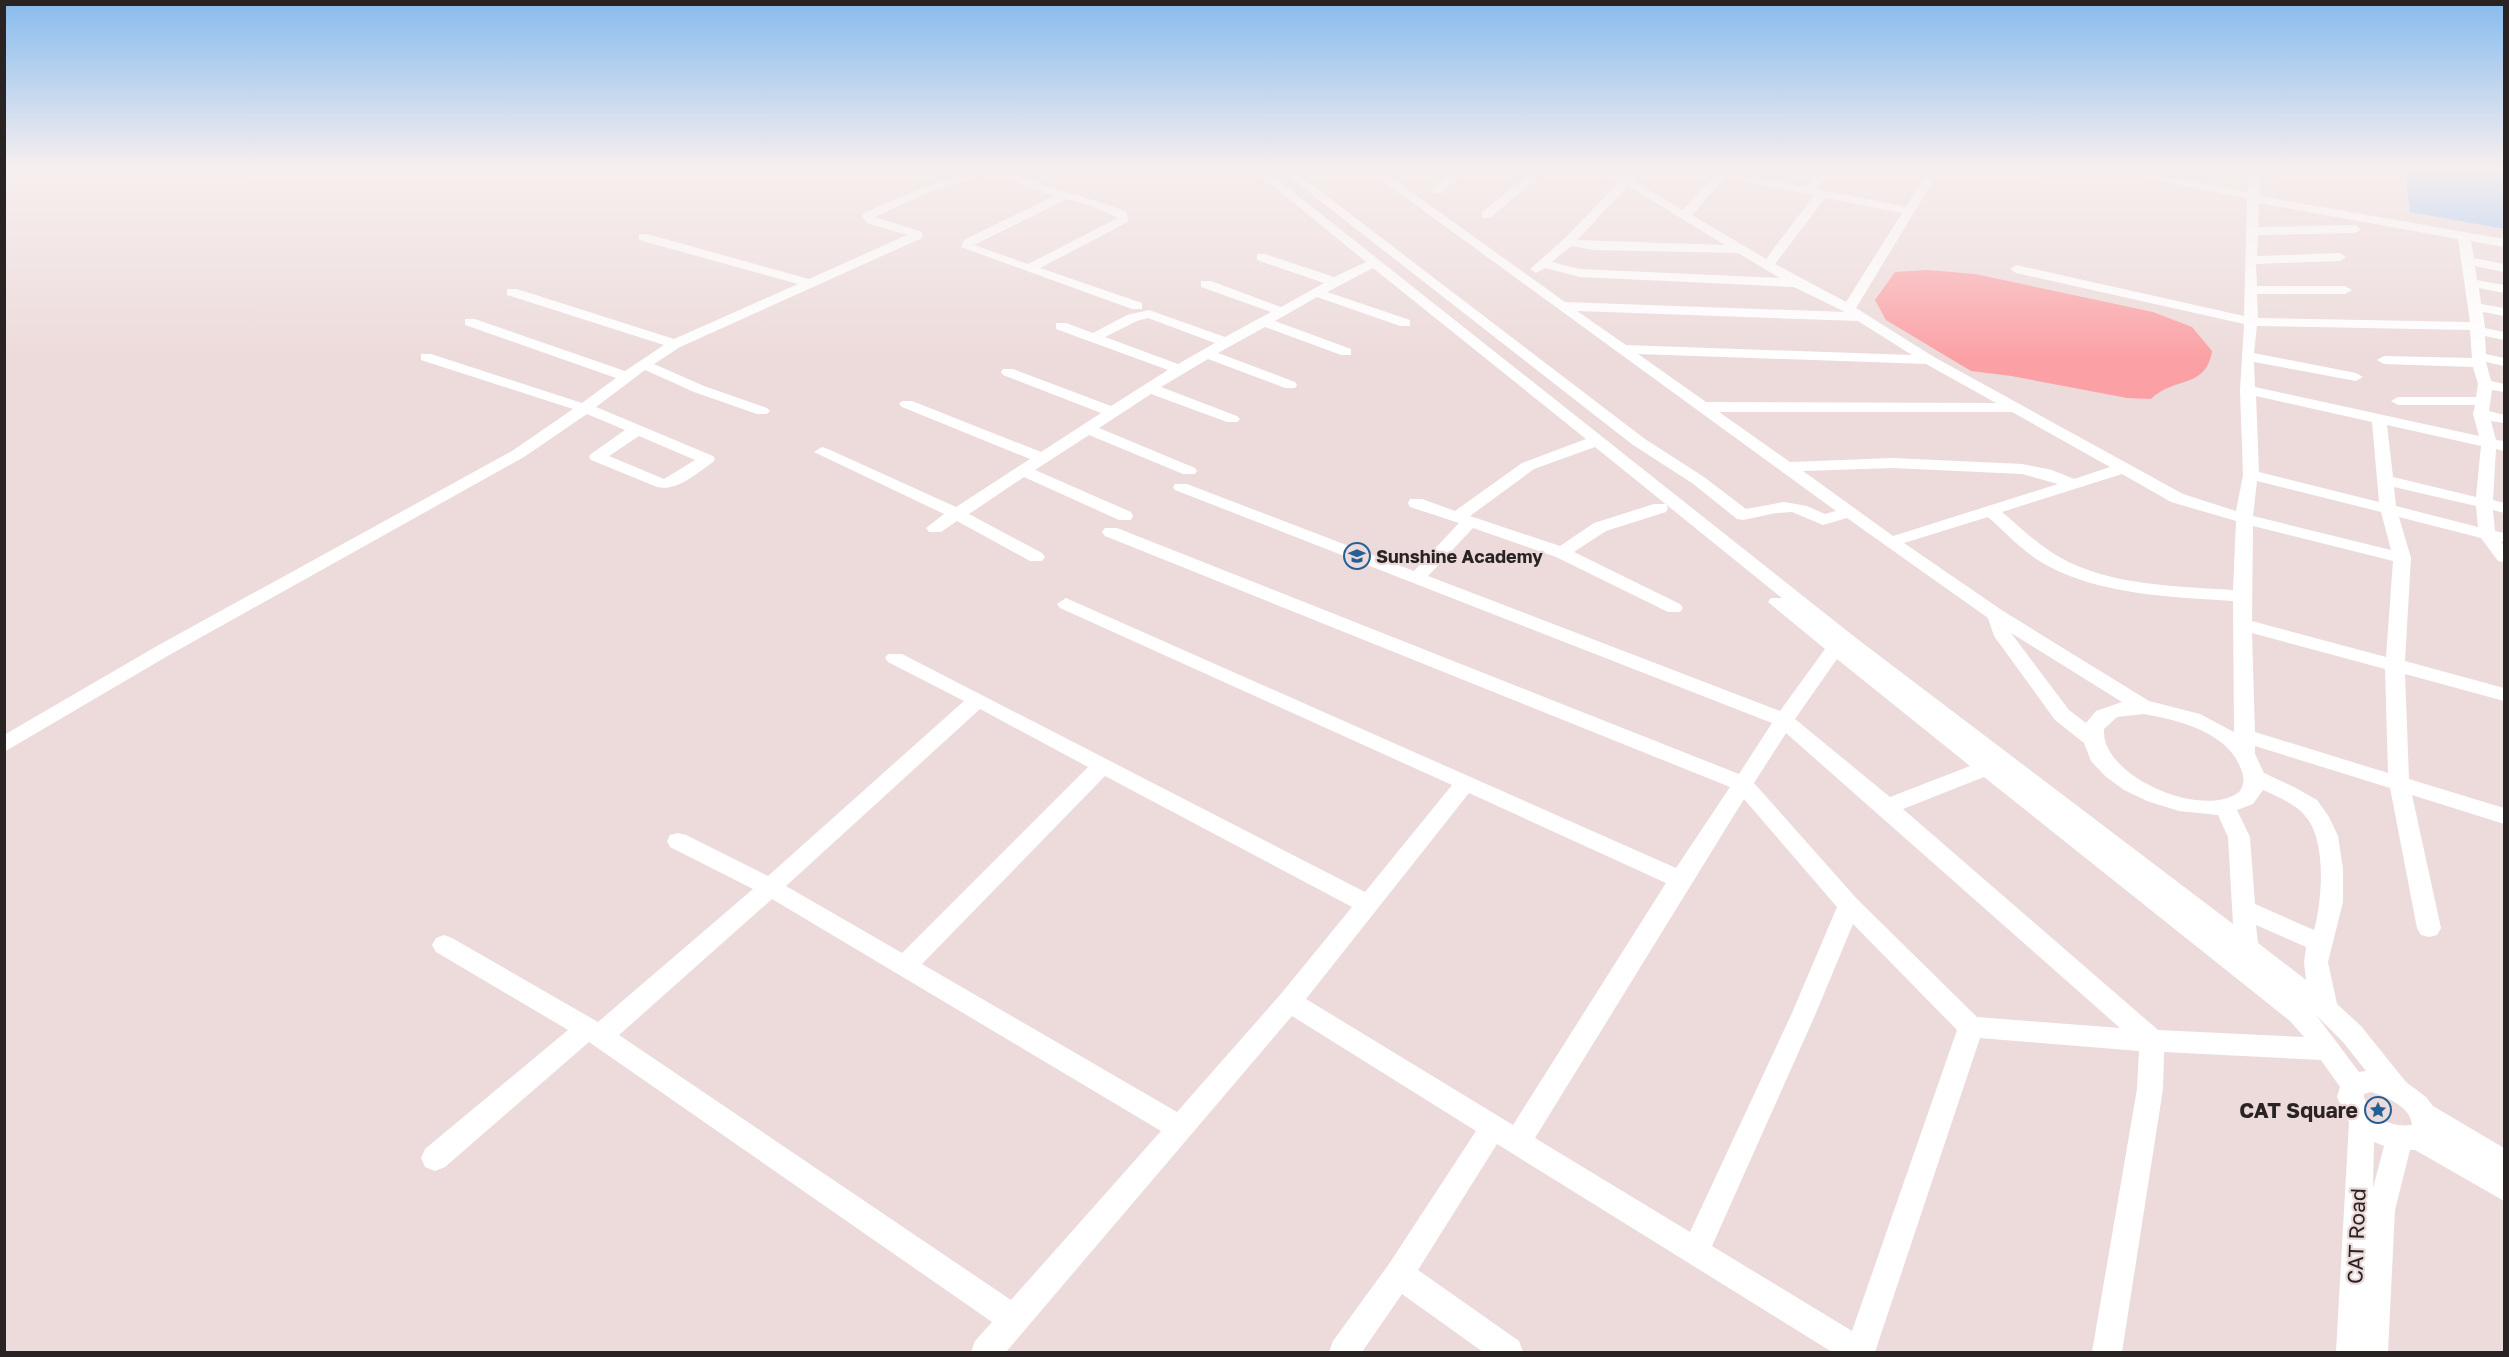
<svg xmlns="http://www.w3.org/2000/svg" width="2509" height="1357" font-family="'Golos Text',sans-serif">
  <rect width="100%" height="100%" fill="#eddbdb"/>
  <path fill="#fba1a5" d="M 1928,270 L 1975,274 L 2153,312 L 2192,327 L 2212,351 C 2206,389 2175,376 2151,399 L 2127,398 L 2011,376 L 1971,371 L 1886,320 L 1875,300 L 1895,272 Z"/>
  <path fill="#95c5f7" d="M 2405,168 L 2504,169 L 2504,229 L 2410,212 Z"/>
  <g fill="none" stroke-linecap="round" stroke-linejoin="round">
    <path fill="#fff" fill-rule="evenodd" d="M 981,168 C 1010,168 1034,183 1061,191 C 1084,197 1105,203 1127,212 L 1128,222 L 1040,268 L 1142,303 L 1142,309 L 1132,309 L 961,247 L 964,240 L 1054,196 L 990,173 L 925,194 L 875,217 L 922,232 L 922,238 L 680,347 L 654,364 L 704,386 L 767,408 L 770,411 L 767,414 L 757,414 L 694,392 L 645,370 L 596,407 L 713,456 L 715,459 L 713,462 C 697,473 677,492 657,487 L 591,460 L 589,457 L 591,454 L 625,430 L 587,414 L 524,457 L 171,654 L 4,752 L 4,735 L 157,646 L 512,451 L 573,409 L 421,360 L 421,354 L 431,354 L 582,403 L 616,378 L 465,325 L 465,319 L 475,319 L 625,371 L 664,345 L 507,295 L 507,289 L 517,289 L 674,339 L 798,284 L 639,240 L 639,234 L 647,234 L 809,279 L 907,235 L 867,223 L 862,216 L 864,213 L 917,190 ZM 1067,199 L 1094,207 L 1118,218 L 1028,264 L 974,245 ZM 639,436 L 695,460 L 664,479 L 609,456 Z
      M 1251,168 L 1263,168 L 1856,638 L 2233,924 L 2228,837 L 2218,815 L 2179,811 L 2147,801 L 2124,790 L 2105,776 L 2091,761 L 2084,743 L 2055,720 L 1994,636 L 1988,618 L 1847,518 L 1823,525 L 1792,512 L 1776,513 L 1743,520 L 1737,519 L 1692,483 L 1633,445 L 1278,168 L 1290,168 L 1645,439 L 1704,477 L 1746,509 L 1784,502 L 1807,506 L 1825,514 L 1836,511 L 1365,168 L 1378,168 L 1565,302 L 1845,312 L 1794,287 L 1580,277 L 1545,268 L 1536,273 L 1530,269 L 1564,239 L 1619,182 L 1575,168 L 1594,168 L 1624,176 L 1632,168 L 1643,168 L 1633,180 L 1683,210 L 1722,168 L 1733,168 L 1730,172 L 1806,187 L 1820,168 L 1831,168 L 1817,189 L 1906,207 L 1930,168 L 1941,168 L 1856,308 L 1934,357 L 2183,494 L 2236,511 L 2243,475 L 2240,390 L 2244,324 L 2016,273 L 2010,269 L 2016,265 L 2244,316 L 2247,198 L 2093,168 L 2118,168 L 2248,192 L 2249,168 L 2261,168 L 2259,196 L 2504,239 L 2504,247 L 2471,241 L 2474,258 L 2504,264 L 2504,272 L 2475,266 L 2477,280 L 2504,285 L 2504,293 L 2479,288 L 2481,304 L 2504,308 L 2504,316 L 2483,312 L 2485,328 L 2504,332 L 2504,340 L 2485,336 L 2486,354 L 2504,358 L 2504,366 L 2486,362 L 2491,381 L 2504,384 L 2504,392 L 2492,390 L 2489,411 L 2504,415 L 2504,423 L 2491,421 L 2496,440 L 2504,441 L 2504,451 L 2496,449 L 2493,500 L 2504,503 L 2504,513 L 2493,510 L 2495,531 L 2504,533 L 2504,541 L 2501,542 L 2504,546 L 2504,562 L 2498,561 L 2481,538 L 2399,517 L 2411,558 L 2405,661 L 2504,688 L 2504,701 L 2405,674 L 2409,779 L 2504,808 L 2504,824 L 2412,795 L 2441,928 L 2437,935 L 2429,937 L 2421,935 L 2417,928 L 2390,788 L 2255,746 L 2255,754 L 2264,773 L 2294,787 L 2317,800 L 2329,817 L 2338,836 L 2343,869 L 2343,902 L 2328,962 L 2337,1004 L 2361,1026 L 2406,1082 L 2426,1097 L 2433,1106 L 2504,1148 L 2504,1201 L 2415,1150 L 2410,1150 L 2395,1210 L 2388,1352 L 2336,1352 L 2349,1122 L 2337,1097 L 2340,1087 L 2321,1060 L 2164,1052 L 2163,1089 L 2122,1352 L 2092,1352 L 2137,1089 L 2139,1051 L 1980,1038 L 1875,1352 L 1832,1352 L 1497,1144 L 1418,1270 L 1519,1341 L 1523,1352 L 1483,1352 L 1402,1294 L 1362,1352 L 1329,1352 L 1333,1341 L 1389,1264 L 1476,1131 L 1292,1016 L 1006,1352 L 971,1352 L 975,1341 L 992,1322 L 589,1042 L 445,1167 L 435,1171 L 425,1167 L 421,1158 L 425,1149 L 568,1030 L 436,952 L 432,945 L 436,938 L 444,935 L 452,938 L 598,1022 L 753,889 L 670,847 L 667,841 L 670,835 L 678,833 L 686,835 L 768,876 L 964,701 L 888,662 L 885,658 L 888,654 L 902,654 L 1365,892 L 1452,785 L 1060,608 L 1057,604 L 1066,598 L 1676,868 L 1730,787 L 1105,536 L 1102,532 L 1105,528 L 1117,528 L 1739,774 L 1772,723 L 1175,490 L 1173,487 L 1175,484 L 1187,484 L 1414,571 L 1459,523 L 1410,507 L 1408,503 L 1410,499 L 1422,499 L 1455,511 L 1522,463 L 1586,439 L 1373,268 L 1327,292 L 1410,320 L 1410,326 L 1400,326 L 1317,297 L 1275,321 L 1351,349 L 1351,355 L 1341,355 L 1265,327 L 1218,353 L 1295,382 L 1297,385 L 1295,388 L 1285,388 L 1208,359 L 1161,387 L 1237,416 L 1240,419 L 1237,422 L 1227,422 L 1151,394 L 1099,428 L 1195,468 L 1197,471 L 1195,474 L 1183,474 L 1089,435 L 1035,470 L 1131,512 L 1133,516 L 1131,520 L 1119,520 L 1024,477 L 969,514 L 1042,553 L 1045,557 L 1042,561 L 1030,561 L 957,521 L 941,532 L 929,532 L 926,528 L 944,514 L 814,452 L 822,447 L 828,449 L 956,507 L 1030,459 L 902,407 L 899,404 L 902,401 L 912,401 L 1041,452 L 1101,413 L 1003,375 L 1001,372 L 1003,369 L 1013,369 L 1111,406 L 1168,370 L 1056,329 L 1056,323 L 1066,323 L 1093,333 L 1127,315 L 1149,310 L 1225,337 L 1271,312 L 1201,287 L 1201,281 L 1211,281 L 1281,307 L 1324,283 L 1257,260 L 1257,254 L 1265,254 L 1334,277 L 1366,262 ZM 1725,178 L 1814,195 L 1766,259 L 1692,215 ZM 1628,186 L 1725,245 L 1577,240 ZM 1825,198 L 1902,213 L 1846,302 L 1775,264 ZM 2259,203 L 2458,239 L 2470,322 L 2258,318 L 2257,294 L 2345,294 L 2352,290 L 2345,286 L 2257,286 L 2256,264 L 2340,261 L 2346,257 L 2340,253 L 2257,256 L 2258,235 L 2355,233 L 2361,229 L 2355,225 L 2258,227 ZM 1571,246 L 1595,250 L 1738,253 L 1780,278 L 1580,269 L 1552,262 ZM 1577,311 L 1858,321 L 1912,355 L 1626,345 ZM 1148,318 L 1215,343 L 1178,364 L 1105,337 L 1137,321 ZM 2257,326 L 2470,330 L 2472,358 L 2384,356 L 2377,360 L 2384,364 L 2473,367 L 2478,384 L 2476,397 L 2398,397 L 2391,401 L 2398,405 L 2475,405 L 2473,414 L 2479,436 L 2255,387 L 2254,362 L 2356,381 L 2363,377 L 2356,373 L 2254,353 ZM 1638,354 L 1926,364 L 1996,403 L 1706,402 ZM 2256,396 L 2372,422 L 2379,502 L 2259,472 ZM 1719,412 L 2012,412 L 2110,467 L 2074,479 L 2052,470 L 2022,464 L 1893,458 L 1790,462 ZM 2387,425 L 2481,446 L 2476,497 L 2393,477 ZM 1595,447 L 1782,598 L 1771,598 L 1768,602 L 1825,649 L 1780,711 L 1428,576 L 1473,528 L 1556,557 L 1668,612 L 1680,612 L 1683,608 L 1680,604 L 1574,552 L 1606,531 L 1666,512 L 1668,508 L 1666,504 L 1654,504 L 1594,523 L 1560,546 L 1470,516 L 1534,469 ZM 1893,468 L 2022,474 L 2058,484 L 1893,536 L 1803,471 ZM 2122,474 L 2171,502 L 2236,521 L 2233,590 C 2176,586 2112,586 2061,558 C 2039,546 2021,528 2002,512 ZM 2257,481 L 2381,512 L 2391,550 L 2253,516 ZM 2394,487 L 2476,506 L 2478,527 L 2396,506 ZM 1988,517 C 2007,534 2025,554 2048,566 C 2103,595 2172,597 2233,601 L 2234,732 L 2200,714 L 2149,701 L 2003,611 L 1904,543 ZM 2253,526 L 2393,561 L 2386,657 L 2252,621 ZM 2011,633 L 2122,702 L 2096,711 L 2086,723 L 2069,710 ZM 2252,633 L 2385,669 L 2388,773 L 2255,732 ZM 1837,659 L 1970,766 L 1890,797 L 1795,719 ZM 980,709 L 1088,767 L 902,953 L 786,886 ZM 2144,714 C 2178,720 2228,732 2241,769 C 2244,777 2245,783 2240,791 C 2206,821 2100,777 2104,729 L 2117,717 ZM 1786,733 L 2120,1028 L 1977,1017 L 1857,899 L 1754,783 ZM 1105,776 L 1352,907 L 1280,995 L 1177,1112 L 922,964 ZM 1984,777 L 2290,1021 L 2304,1037 L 2158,1030 L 1903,809 ZM 2263,790 C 2278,797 2296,804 2306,817 C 2327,842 2322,901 2314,930 L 2255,904 L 2250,837 L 2237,810 L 2253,804 ZM 1469,793 L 1666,883 L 1513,1125 L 1306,999 ZM 1744,799 L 1837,907 L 1792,1013 L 1690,1232 L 1535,1138 ZM 772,899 L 1161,1131 L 1011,1300 L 619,1035 ZM 1853,924 L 1957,1030 L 1852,1331 L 1712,1246 L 1816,1013 ZM 2256,925 L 2306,947 L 2304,962 L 2306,980 L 2258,943 ZM 2316,1015 L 2343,1042 L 2366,1071 L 2359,1072 ZM 2371,1092 C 2387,1097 2411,1107 2412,1125 C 2392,1128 2370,1117 2364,1097 L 2364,1094 ZM 2374,1142 L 2384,1146 L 2373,1188 Z
      M 1457,168 L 1469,168 L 1441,193 L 1433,193 L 1433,189 Z
      M 1536,168 L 1548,168 L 1490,218 L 1482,218 L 1482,212 Z"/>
  </g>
  <linearGradient id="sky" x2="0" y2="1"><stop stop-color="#87bbee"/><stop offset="0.47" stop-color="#f7efef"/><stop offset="1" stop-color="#f7efef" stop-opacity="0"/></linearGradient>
  <rect width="2509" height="358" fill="url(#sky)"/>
  <defs>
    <symbol id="school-ring" viewBox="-11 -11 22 22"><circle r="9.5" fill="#eddbdb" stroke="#255f97" stroke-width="1.5"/><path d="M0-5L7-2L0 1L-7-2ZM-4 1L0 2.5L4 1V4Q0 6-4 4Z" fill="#255f97"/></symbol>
    <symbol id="sight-ring" viewBox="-11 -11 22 22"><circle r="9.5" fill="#eddbdb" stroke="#255f97" stroke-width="1.5"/><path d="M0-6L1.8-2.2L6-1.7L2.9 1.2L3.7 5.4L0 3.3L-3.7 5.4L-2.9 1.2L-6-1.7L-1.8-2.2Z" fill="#255f97"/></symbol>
  </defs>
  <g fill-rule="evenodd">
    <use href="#school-ring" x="1342" y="541" width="30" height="30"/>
    <use href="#sight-ring" x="2363" y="1095" width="30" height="30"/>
  </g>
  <g text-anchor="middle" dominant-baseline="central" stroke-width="4.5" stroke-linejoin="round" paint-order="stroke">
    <g font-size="18" font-weight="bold" fill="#2a2323" stroke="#eddbdb" text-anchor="start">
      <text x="1376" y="556">Sunshine Academy</text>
    </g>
    <g font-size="21" font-weight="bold" fill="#2a2323" stroke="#eddbdb" text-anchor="end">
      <text x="2358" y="1110">CAT Square</text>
    </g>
    <g font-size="21" fill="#2a2323" stroke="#eddbdb">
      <text transform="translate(2356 1236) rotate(-88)">CAT Road</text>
    </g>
  </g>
  <rect width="2509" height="1357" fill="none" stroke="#2a2323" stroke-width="12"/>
</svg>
